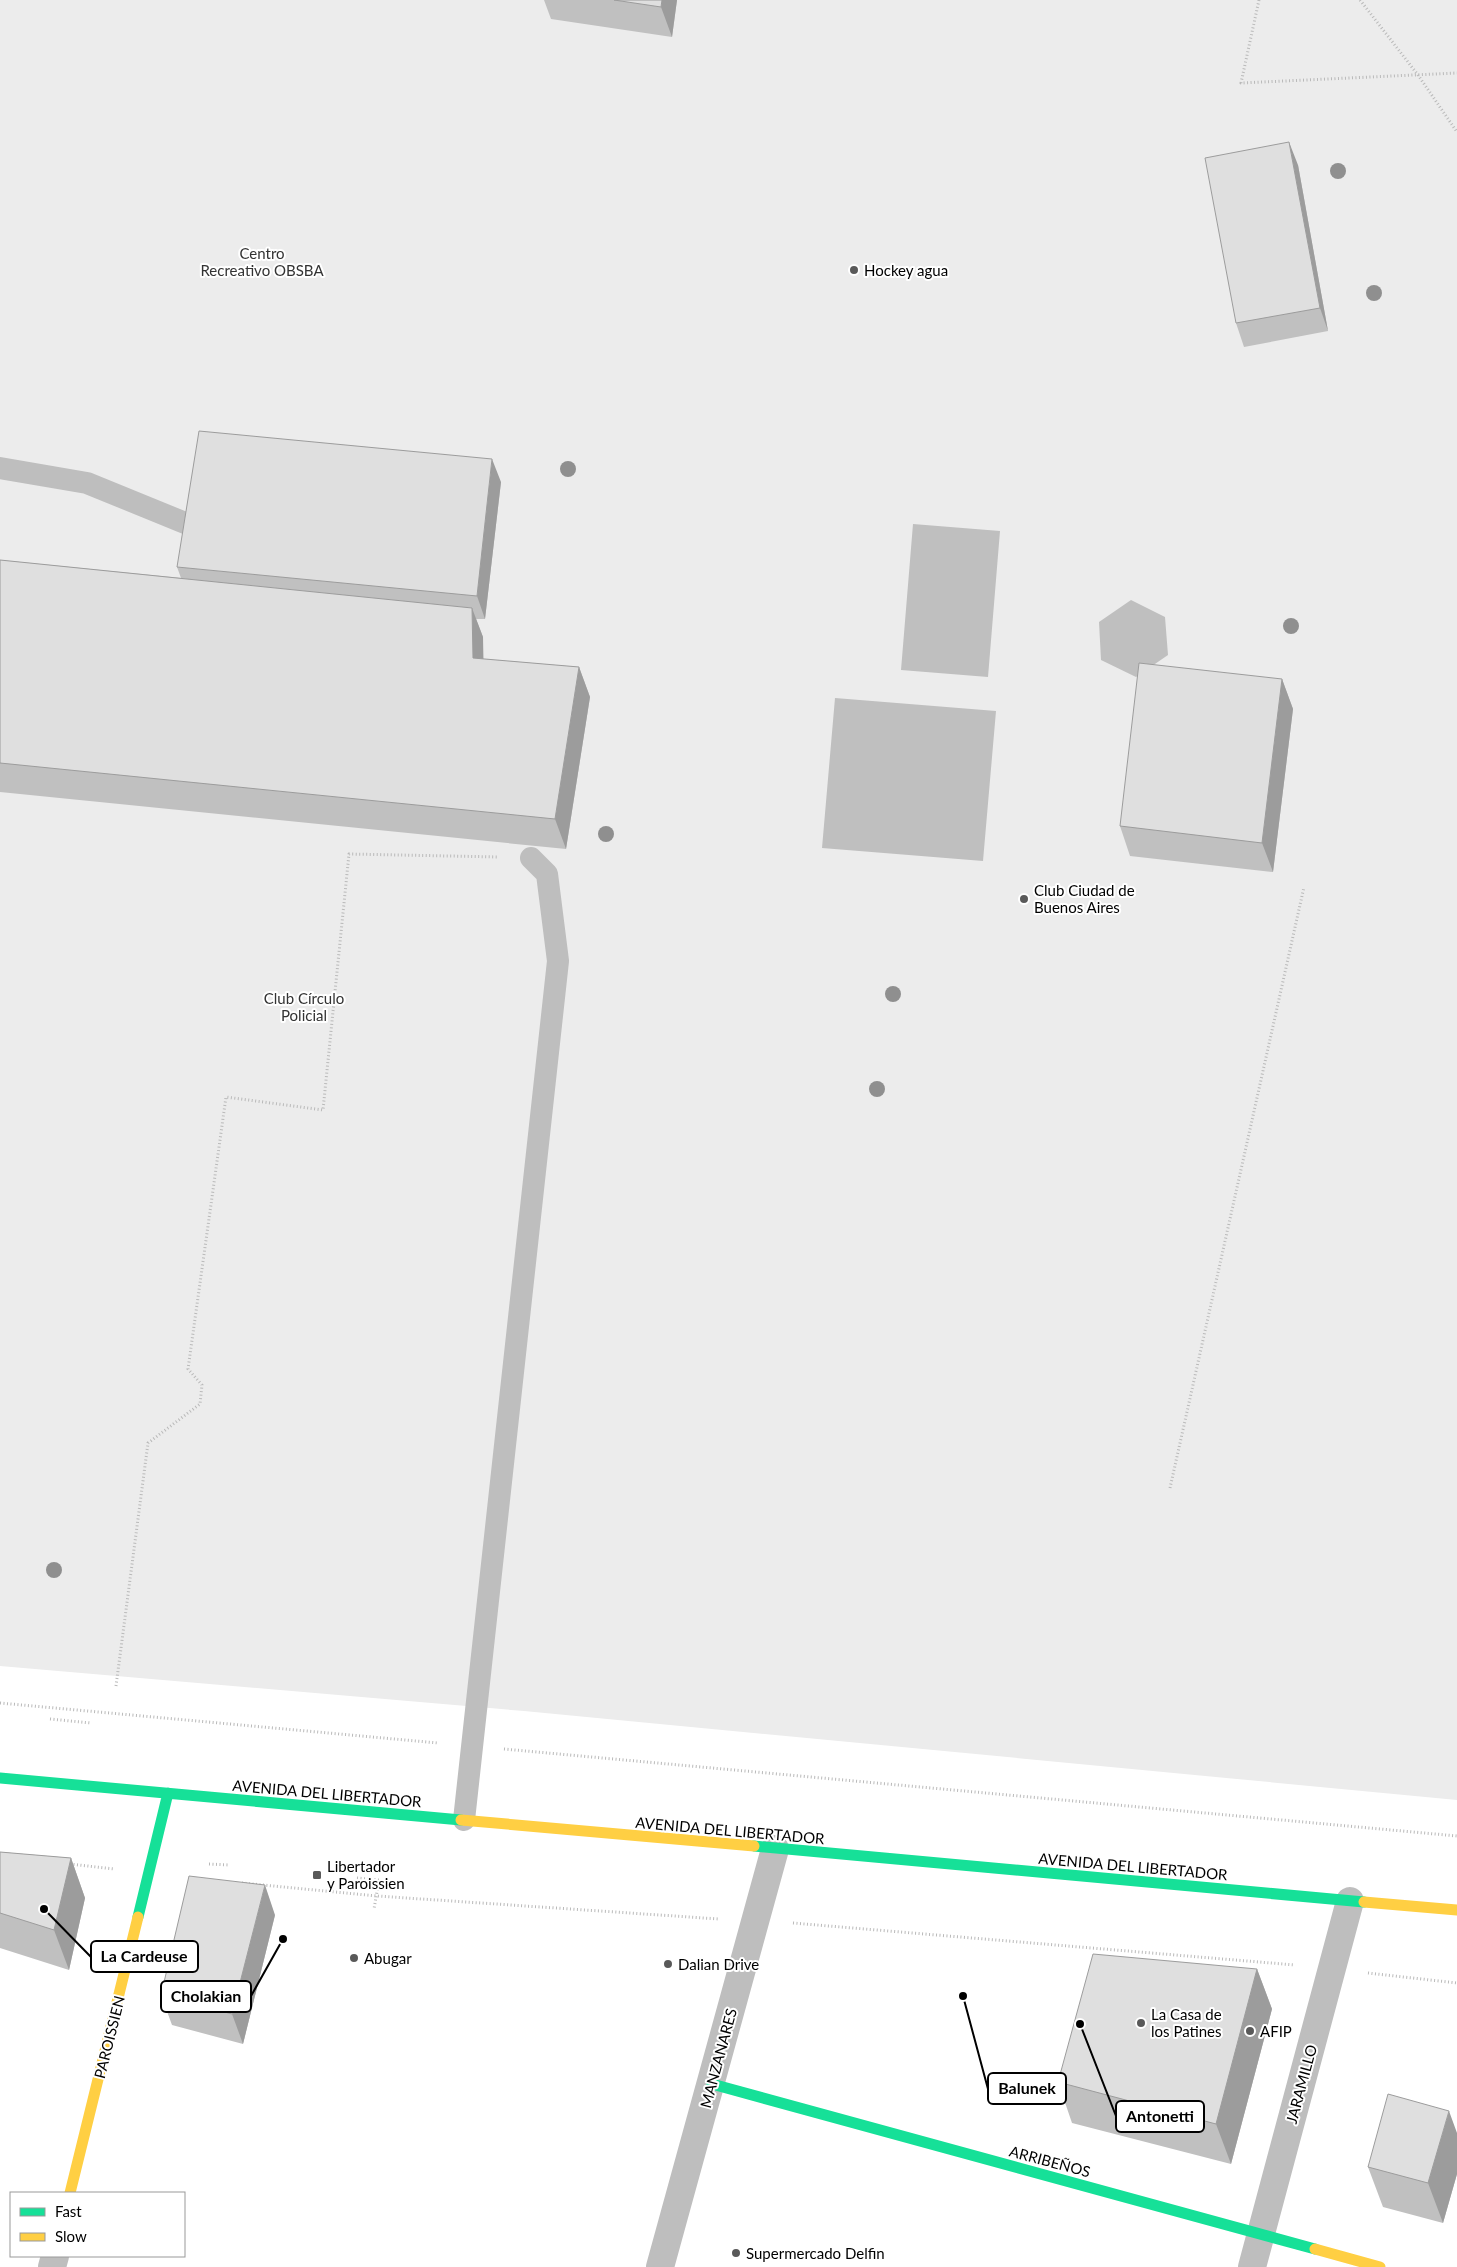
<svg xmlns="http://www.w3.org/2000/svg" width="1457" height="2267" font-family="Lato,sans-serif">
  <rect width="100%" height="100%" fill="#fff"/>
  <path fill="#ececec" d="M 0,0 L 1457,0 L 1457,1800 L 524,1711 L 0,1666 Z"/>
  <path fill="#bfbfbf" d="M 913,524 L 1000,531 L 988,677 L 901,670 Z
    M 1131,600 L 1165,617 L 1168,655 L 1136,677 L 1101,660 L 1099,622 Z
    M 835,698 L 996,711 L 983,861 L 822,848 Z"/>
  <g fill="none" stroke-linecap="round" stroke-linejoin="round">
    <path stroke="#b9b9b9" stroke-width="3" stroke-dasharray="1 2.5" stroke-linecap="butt" d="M 1259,0 L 1241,83 L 1457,73
      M 1360,0 L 1418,75 L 1457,132
      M 1170,1488 L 1304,887
      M 116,1686 L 148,1443 L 200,1404 L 202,1385 L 188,1369 L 226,1097 L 323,1110 L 349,854 L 499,857
      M 0,1703 L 438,1743
      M 50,1719 L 91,1723
      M 504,1749 L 1457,1836
      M 70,1864 L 114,1869
      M 209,1864 L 230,1865
      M 357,1878 L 379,1880 L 374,1909
      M 242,1883 L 377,1896 L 719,1919
      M 793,1923 L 1295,1965
      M 1368,1973 L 1457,1983"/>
    <path stroke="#bebebe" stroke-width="22" d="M 0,468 L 87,483 L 195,527
      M 464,1820 L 558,961 L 547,874 L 531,858"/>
    <path stroke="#bebebe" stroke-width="28" d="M 52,2267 L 55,2256
      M 660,2267 L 775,1849
      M 1252,2267 L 1350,1901"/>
    <path stroke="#16e098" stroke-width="11" d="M 0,1778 L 461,1820
      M 754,1846 L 1364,1902
      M 138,1917 L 168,1793
      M 712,2084 L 1315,2249"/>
    <path stroke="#ffcf43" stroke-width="11" d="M 461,1820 L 754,1846
      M 1364,1902 L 1457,1910
      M 70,2193 L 138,1917
      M 1315,2249 L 1380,2267"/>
  </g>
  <g fill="#8f8f8f">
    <circle cx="1338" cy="171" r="8"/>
    <circle cx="1374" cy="293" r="8"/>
    <circle cx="568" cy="469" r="8"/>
    <circle cx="1291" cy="626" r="8"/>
    <circle cx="606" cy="834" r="8"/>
    <circle cx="893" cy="994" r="8"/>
    <circle cx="877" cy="1089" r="8"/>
    <circle cx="54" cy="1570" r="8"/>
  </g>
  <path fill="#c0c0c0" d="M 544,0 L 677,0 L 672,37 L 551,19 Z
    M 1298,165 L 1328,331 L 1244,347 L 1236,323 Z
    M 501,482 L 485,619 L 476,619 L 483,637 L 483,659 L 579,667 L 590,697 L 566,849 L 0,792 L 0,560 L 181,578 L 177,567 Z
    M 1282,679 L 1293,709 L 1273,872 L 1130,856 L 1120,826 Z
    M 0,1852 L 71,1858 L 85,1898 L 69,1970 L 0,1948 Z
    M 275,1915 L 243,2044 L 172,2025 L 161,1995 Z
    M 1257,1969 L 1272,2009 L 1231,2164 L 1072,2123 L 1058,2082 Z
    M 1457,2133 L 1457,2174 L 1443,2223 L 1383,2207 L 1368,2167 Z"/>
  <path fill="#9c9c9c" d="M 662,0 L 677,0 L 672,37 L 661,7 Z
    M 1289,142 L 1298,165 L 1328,331 L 1320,308 Z
    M 492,459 L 501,482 L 485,619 L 477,596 Z
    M 472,608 L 483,637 L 484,688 L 473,658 Z
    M 579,667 L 590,697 L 566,849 L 555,819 Z
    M 1282,679 L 1293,709 L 1273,872 L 1262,843 Z
    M 71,1858 L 85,1898 L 69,1970 L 54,1930 Z
    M 265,1885 L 275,1915 L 243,2044 L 232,2014 Z
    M 1257,1969 L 1272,2009 L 1231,2164 L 1216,2124 Z
    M 1449,2111 L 1457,2133 L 1457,2174 L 1443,2223 L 1428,2183 Z"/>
  <path fill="#dfdfdf" stroke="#9c9c9c" d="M 614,0 L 662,0 L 661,7 Z
    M 1289,142 L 1320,308 L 1236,323 L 1205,158 Z
    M 199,431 L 492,459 L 477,596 L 177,567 Z
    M 0,560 L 472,608 L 473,658 L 579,667 L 555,819 L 0,763 Z
    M 1139,663 L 1282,679 L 1262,843 L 1120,826 Z
    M 0,1852 L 71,1858 L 54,1930 L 0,1913 Z
    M 189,1876 L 265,1885 L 232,2014 L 161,1995 Z
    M 1093,1954 L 1257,1969 L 1216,2124 L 1058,2082 Z
    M 1388,2094 L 1449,2111 L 1428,2183 L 1368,2167 Z"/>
  <g fill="#595959" stroke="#fff" stroke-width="2">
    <circle cx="854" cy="270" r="5"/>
    <circle cx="1024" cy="899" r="5"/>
    <rect x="312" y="1870" width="10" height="10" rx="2.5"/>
    <circle cx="354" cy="1958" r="5"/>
    <circle cx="668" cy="1964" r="5"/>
    <circle cx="1141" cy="2023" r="5"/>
    <circle cx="1250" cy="2031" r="5"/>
    <circle cx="736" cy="2253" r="5"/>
  </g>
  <g text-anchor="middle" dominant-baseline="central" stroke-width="4" stroke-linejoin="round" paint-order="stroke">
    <g font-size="15" fill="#333" stroke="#fff">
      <text x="262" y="253">Centro<tspan x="262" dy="17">Recreativo OBSBA</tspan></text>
      <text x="304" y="998">Club Círculo<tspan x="304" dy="17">Policial</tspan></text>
    </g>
    <g font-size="15" fill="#000" stroke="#fff" text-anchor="start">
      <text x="864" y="270">Hockey agua</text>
      <text x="1034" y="890">Club Ciudad de<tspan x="1034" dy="17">Buenos Aires</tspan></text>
      <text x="327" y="1866">Libertador<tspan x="327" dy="17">y Paroissien</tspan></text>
      <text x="364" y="1958">Abugar</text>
      <text x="678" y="1964">Dalian Drive</text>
      <text x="1151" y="2014">La Casa de<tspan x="1151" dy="17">los Patines</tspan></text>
      <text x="1260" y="2031">AFIP</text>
      <text x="746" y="2253">Supermercado Delfin</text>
    </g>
    <g font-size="15" fill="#000" stroke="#fff">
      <text transform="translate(327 1793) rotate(5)">AVENIDA DEL LIBERTADOR</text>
      <text transform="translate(730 1830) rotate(5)">AVENIDA DEL LIBERTADOR</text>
      <text transform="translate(1133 1866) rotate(5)">AVENIDA DEL LIBERTADOR</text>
      <text transform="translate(109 2037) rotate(-76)">PAROISSIEN</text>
      <text transform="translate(718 2058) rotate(-75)">MANZANARES</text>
      <text transform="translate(1301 2084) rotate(-75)">JARAMILLO</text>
      <text transform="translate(1050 2161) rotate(15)">ARRIBEÑOS</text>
    </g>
  </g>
  <path fill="none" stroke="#000" stroke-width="2" d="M44 1909L91 1957M283 1939L251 1996M963 1996L988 2089M1080 2024L1116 2116"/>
  <g fill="#000" stroke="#fff" stroke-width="2">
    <circle cx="44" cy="1909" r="5"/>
    <circle cx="283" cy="1939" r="5"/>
    <circle cx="963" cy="1996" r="5"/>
    <circle cx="1080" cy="2024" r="5"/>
  </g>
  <g fill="#fff" stroke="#000" stroke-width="2">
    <rect x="91" y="1941" width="107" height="31" rx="5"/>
    <rect x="161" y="1981" width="90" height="31" rx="5"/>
    <rect x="988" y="2073" width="78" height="31" rx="5"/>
    <rect x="1116" y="2101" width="88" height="31" rx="5"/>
  </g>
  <g font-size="16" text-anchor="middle" font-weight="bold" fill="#000">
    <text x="144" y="1962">La Cardeuse</text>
    <text x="206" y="2002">Cholakian</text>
    <text x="1027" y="2094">Balunek</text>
    <text x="1160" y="2122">Antonetti</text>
  </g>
  <rect x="10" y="2192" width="175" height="65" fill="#ffffff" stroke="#999999"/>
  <rect x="20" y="2208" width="25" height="8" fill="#16e098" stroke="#999999"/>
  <text x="55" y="2217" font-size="15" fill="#000000">Fast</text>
  <rect x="20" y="2233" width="25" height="8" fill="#ffcf43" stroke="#999999"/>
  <text x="55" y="2242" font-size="15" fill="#000000">Slow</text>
</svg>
